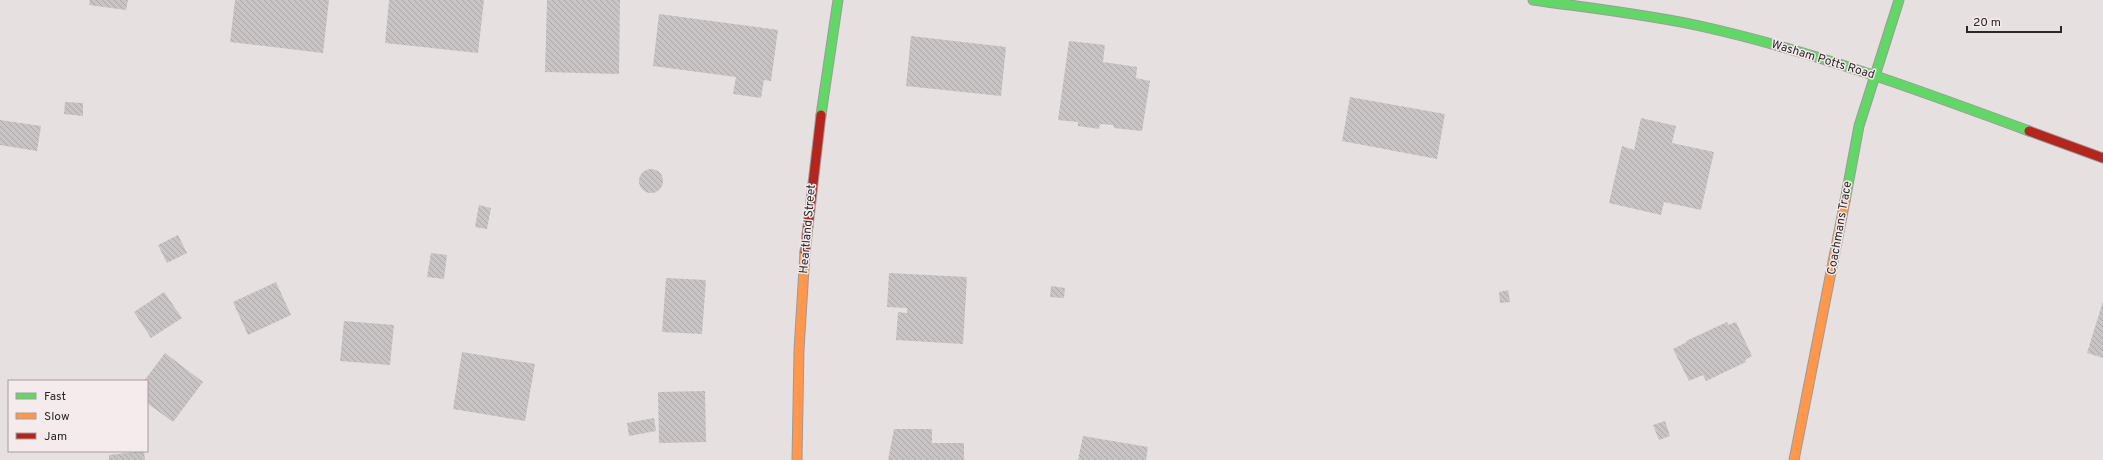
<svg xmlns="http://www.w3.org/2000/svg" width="2103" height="460" font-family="Overpass,sans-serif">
  <defs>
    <pattern id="building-back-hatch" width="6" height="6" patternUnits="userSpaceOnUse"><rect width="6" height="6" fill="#c8c3c4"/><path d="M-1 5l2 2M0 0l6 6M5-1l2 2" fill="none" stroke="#aca8a8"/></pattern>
  </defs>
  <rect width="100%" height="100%" fill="#e6e0e1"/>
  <path fill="url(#building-back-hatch)" d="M 90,0 L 128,0 L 126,10 L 89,5 Z
    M 235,0 L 329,0 L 323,53 L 230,42 Z
    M 389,0 L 484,0 L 478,53 L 385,43 Z
    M 547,0 L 620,0 L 619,74 L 545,72 Z
    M 659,14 L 778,30 L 771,81 L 764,80 L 761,98 L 733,94 L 736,77 L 653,66 Z
    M 911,36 L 1006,47 L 1001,96 L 906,86 Z
    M 1069,41 L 1105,45 L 1103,62 L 1137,67 L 1136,78 L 1150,81 L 1142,131 L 1114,128 L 1113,125 L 1100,124 L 1099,129 L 1078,126 L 1078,122 L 1058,120 Z
    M 1350,97 L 1445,114 L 1437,159 L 1342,141 Z
    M 65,102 L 83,103 L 83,116 L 64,114 Z
    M 1641,118 L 1676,126 L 1672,143 L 1714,152 L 1701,210 L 1664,202 L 1661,215 L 1609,203 L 1622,146 L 1634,150 Z
    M 0,120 L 41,126 L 37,151 L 0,145 Z
    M639 181a12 12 0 1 1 24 0a12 12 0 1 1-24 0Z
    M 479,205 L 491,208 L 487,229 L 475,227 Z
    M 178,235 L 187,253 L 167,263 L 158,245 Z
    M 431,253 L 447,255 L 444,279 L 427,277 Z
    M 889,273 L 967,277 L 963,344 L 896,340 L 898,312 L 907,313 L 907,308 L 887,307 Z
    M 666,278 L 706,280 L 702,334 L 662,332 Z
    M 276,282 L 291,315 L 248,335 L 233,302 Z
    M 1051,286 L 1065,288 L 1064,298 L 1050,297 Z
    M 1508,290 L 1510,302 L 1500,303 L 1499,292 Z
    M 164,292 L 182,318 L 151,338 L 134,312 Z
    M 2103,301 L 2103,358 L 2087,353 Z
    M 344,321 L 394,325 L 390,365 L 340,361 Z
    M 1727,322 L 1728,325 L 1736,322 L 1752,356 L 1745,360 L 1746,362 L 1706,381 L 1703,375 L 1689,381 L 1673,349 L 1687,342 L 1686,341 Z
    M 462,352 L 535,364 L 525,421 L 453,409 Z
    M 165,353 L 203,382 L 173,422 L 147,403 L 147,381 L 144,381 Z
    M 705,391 L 706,442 L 659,443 L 658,392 Z
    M 654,418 L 656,431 L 629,436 L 627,423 Z
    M 1665,421 L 1670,436 L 1659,440 L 1653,425 Z
    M 894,429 L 932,429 L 932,443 L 964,443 L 964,460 L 888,460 Z
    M 1083,436 L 1148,447 L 1146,460 L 1078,460 Z
    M 144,451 L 145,460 L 109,460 L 109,455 Z"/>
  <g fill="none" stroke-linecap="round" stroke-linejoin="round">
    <defs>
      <path id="fast" d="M 1533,0 C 1589,8 1645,14 1700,26 C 1813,51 1921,91 2029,131
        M 821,115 L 838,0
        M 1845,201 L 1859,126 L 1899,0"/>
      <path id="slow" d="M 797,460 L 799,350 L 805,252
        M 1794,460 L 1845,201"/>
      <path id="jam" d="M 2029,131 L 2103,158
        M 805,252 L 821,115"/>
    </defs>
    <use href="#fast" stroke="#9e9a9b" stroke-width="11"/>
    <use href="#slow" stroke="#9e9a9b" stroke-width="11"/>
    <use href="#jam" stroke="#9e9a9b" stroke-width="11"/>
    <use href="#fast" stroke="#63d668" stroke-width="9"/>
    <use href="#slow" stroke="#ff974d" stroke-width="9"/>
    <use href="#jam" stroke="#b3261e" stroke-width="9"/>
  </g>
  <g text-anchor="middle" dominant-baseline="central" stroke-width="3" stroke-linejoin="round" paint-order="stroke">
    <g font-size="12" fill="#2b2728" stroke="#f5ebed">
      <text transform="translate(1823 60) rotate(17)">Washam Potts Road</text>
      <text transform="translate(1840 228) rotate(-80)">Coachmans Trace</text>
      <text transform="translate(808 229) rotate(-85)">Heartland Street</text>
    </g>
  </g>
  <rect x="8" y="380" width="140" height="72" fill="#f5ebed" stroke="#a49d9e"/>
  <rect x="16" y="393" width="20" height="6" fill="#63d668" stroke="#a49d9e"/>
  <text x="44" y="400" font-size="12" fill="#2b2728">Fast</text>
  <rect x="16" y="413" width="20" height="6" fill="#ff974d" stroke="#a49d9e"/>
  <text x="44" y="420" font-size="12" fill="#2b2728">Slow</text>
  <rect x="16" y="433" width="20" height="6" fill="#b3261e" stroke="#a49d9e"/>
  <text x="44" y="440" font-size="12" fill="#2b2728">Jam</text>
  <path d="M1967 26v6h94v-6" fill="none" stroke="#2b2728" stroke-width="2"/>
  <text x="1973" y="26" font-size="12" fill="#2b2728" stroke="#f5ebed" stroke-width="3" paint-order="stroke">20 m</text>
</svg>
